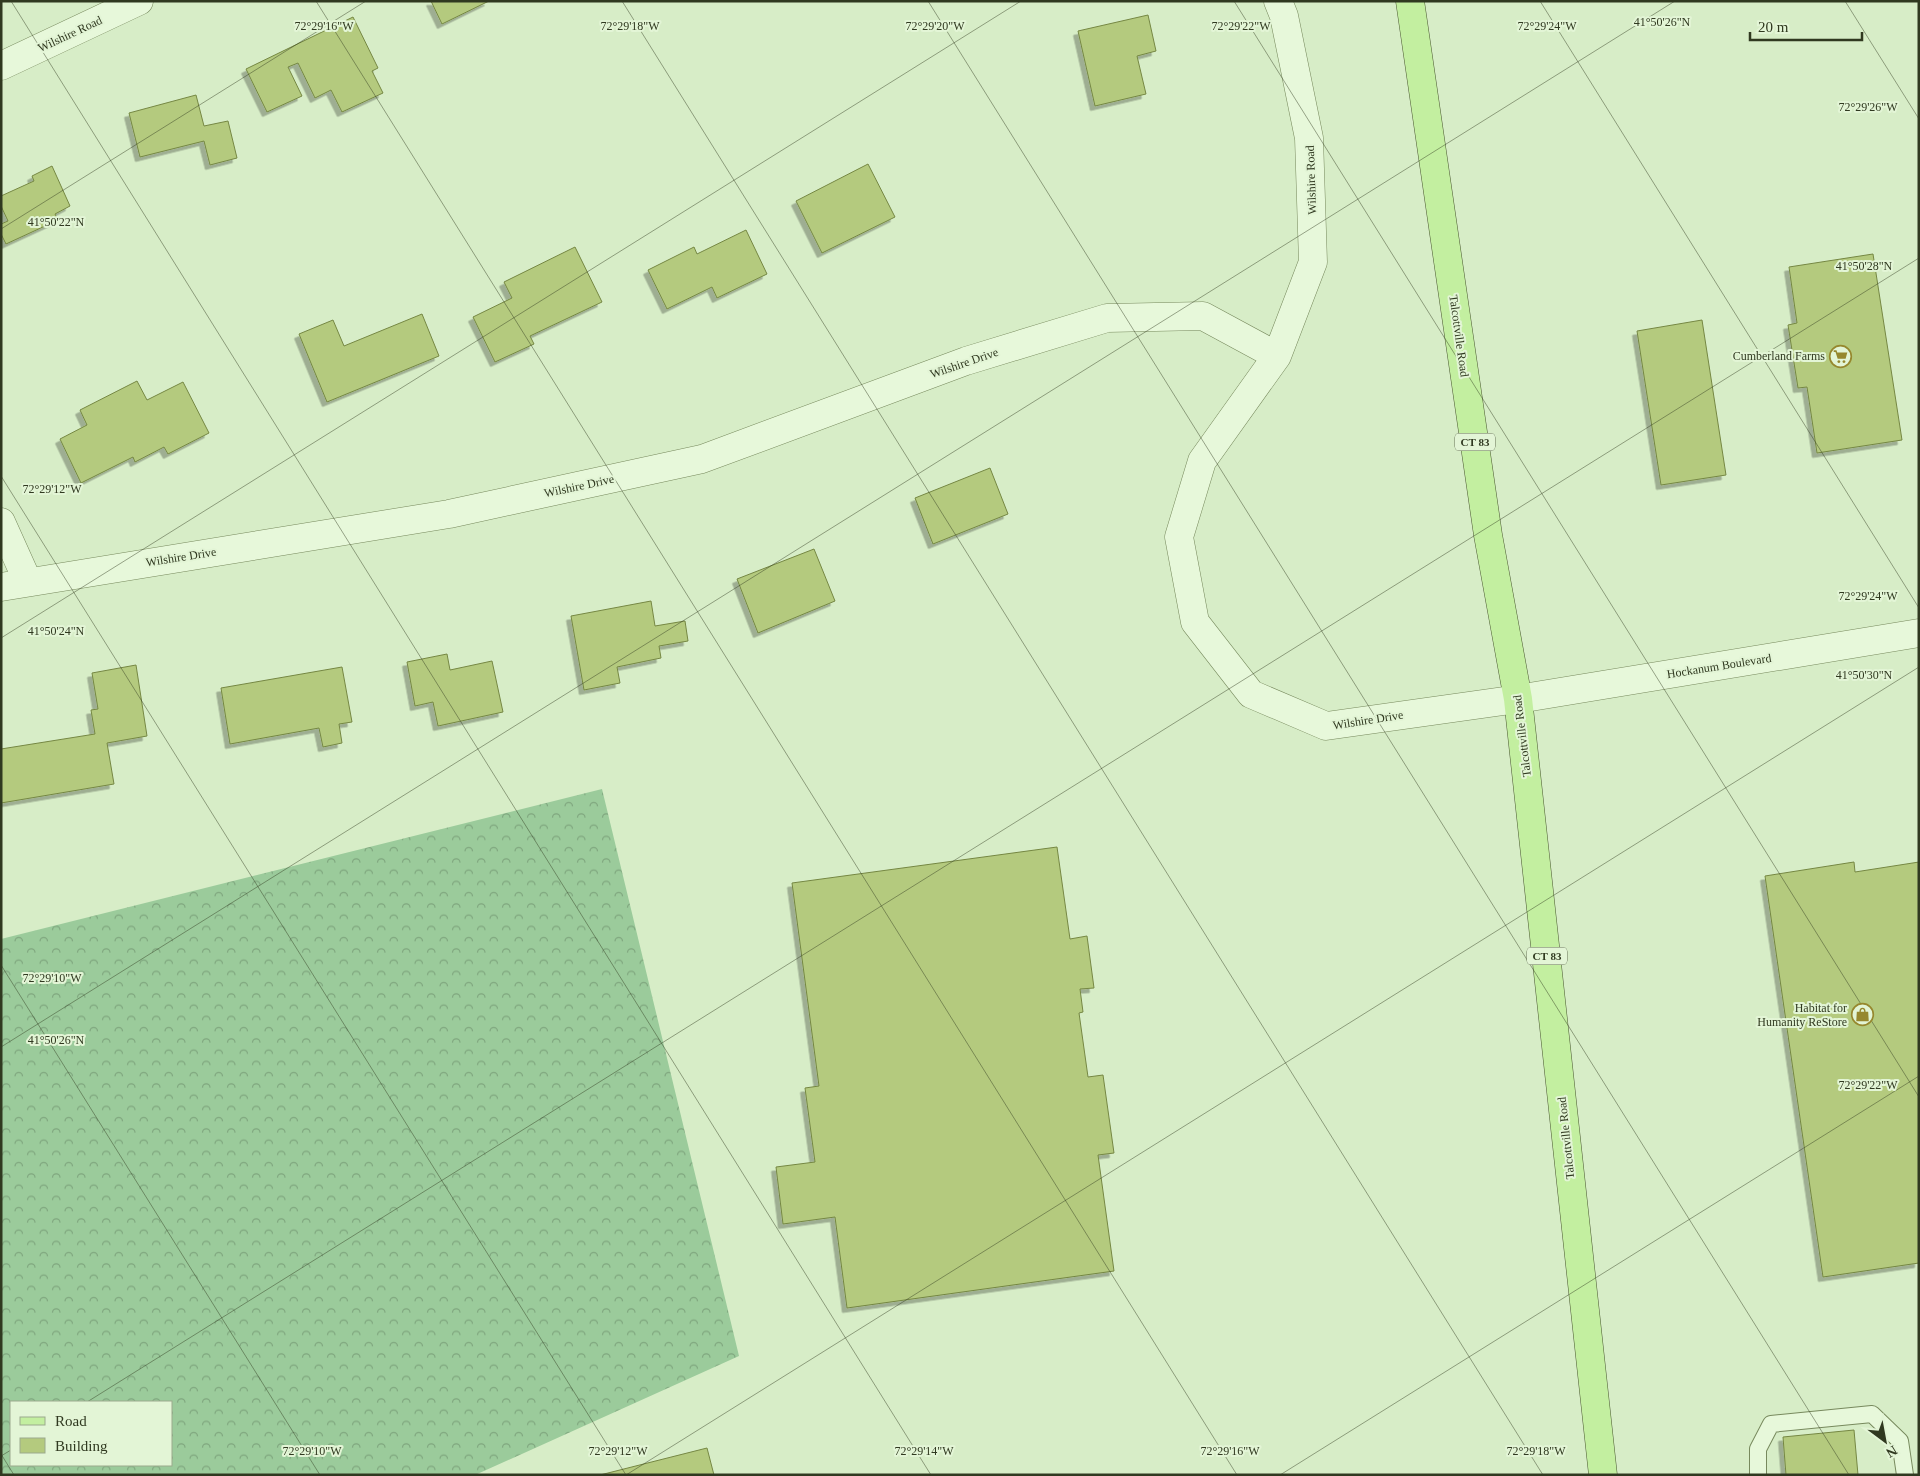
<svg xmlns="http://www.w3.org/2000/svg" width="1920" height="1476" font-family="Georgia,serif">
  <defs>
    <pattern id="forest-crowns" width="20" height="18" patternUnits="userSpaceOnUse" patternTransform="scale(1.25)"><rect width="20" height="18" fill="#9bcb9b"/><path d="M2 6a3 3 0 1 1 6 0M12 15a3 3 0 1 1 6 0" fill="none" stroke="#7fa67e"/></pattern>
    <filter id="shadow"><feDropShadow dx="-4.5" dy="4.5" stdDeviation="0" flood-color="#0004"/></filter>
  </defs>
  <rect width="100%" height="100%" fill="#d7edc7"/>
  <path fill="url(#forest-crowns)" fill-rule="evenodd" d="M 602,789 L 739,1356 L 475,1475 L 1,1475 L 1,939 ZM 11,1402 L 171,1402 L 171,1465 L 11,1465 Z"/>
  <path fill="#b4ca7e" stroke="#758743" filter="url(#shadow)" d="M 431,1 L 489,1 L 442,24 Z
    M 1148,15 L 1156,51 L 1137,56 L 1146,94 L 1095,106 L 1078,31 Z
    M 353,17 L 378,68 L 372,71 L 383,93 L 342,112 L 331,90 L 315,98 L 298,63 L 288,67 L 302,96 L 267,112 L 246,69 Z
    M 196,95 L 204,126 L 228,121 L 237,158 L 210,165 L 204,141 L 140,157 L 129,113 Z
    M 868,164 L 895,217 L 822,253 L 796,201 Z
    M 52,166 L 70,206 L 55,214 L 58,220 L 6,244 L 1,234 L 1,224 L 8,221 L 1,206 L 1,196 L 34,181 L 32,176 Z
    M 746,230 L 767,274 L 717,298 L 712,287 L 667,309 L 648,270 L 694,247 L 697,254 Z
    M 575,247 L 602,302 L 530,336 L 534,344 L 495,362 L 473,317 L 512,298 L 504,282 Z
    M 1873,254 L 1902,440 L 1817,453 L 1807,387 L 1798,388 L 1788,325 L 1797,323 L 1789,267 Z
    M 422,314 L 439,356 L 327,402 L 299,334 L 333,320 L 344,346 Z
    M 1702,320 L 1726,475 L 1661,485 L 1637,331 Z
    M 137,381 L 147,400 L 183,382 L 209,433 L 168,454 L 164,447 L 135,462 L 133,457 L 81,483 L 60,439 L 87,425 L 80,410 Z
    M 990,468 L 1008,514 L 933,544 L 915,498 Z
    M 814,549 L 835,601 L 758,633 L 737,579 Z
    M 651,601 L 655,626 L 685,621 L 688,641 L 659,646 L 661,658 L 617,667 L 620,683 L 584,690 L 571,616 Z
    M 447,654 L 450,670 L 492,661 L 503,712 L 438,726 L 433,702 L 415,706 L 407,662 Z
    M 136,665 L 147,736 L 107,743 L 114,784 L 1,803 L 1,749 L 95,734 L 91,710 L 98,709 L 92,673 Z
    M 342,667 L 352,722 L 339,724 L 342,743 L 323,747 L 319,728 L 230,744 L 221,688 Z
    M 1057,847 L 1070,939 L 1087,936 L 1094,988 L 1080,989 L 1083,1012 L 1079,1013 L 1088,1077 L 1103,1075 L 1114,1153 L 1098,1155 L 1114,1271 L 847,1308 L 835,1217 L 783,1224 L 776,1167 L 815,1162 L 805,1088 L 819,1086 L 792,883 Z
    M 1854,862 L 1855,872 L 1919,862 L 1919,1263 L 1823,1277 L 1765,876 Z
    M 1854,1430 L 1858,1475 L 1786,1475 L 1783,1437 Z
    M 707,1448 L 714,1475 L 600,1475 Z"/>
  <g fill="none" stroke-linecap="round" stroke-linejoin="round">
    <defs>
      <path id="lane" d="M 1758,1475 L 1758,1449 L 1771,1424 L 1872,1414 L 1900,1441 L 1905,1475"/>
      <path id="street" d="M 1278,1 L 1284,16 L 1309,138 L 1313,262 L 1277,356 L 1202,461 L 1179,537 L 1195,622 L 1251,694 L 1326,726 L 1518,699 L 1919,633
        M 1,66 L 139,1
        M 1,522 L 28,582
        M 1,587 L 449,514 L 702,459 L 966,361 L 1107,318 L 1203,316 L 1277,356"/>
      <path id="primary" d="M 1410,1 L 1488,535 L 1518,699 L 1603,1475"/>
    </defs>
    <use href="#lane" stroke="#77895d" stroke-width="18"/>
    <use href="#street" stroke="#77895d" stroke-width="29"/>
    <use href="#primary" stroke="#4a5731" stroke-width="29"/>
    <use href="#lane" stroke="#e7f8da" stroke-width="16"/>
    <use href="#street" stroke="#e7f8da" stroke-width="28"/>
    <use href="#primary" stroke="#c3efa0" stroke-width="28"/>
  </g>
  <path fill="none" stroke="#303920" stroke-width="1" stroke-opacity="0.45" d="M 11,1 L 931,1475M 316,1 L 1237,1475M 622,1 L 1543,1475M 928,1 L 1849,1475M 1234,1 L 1919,1097M 1540,1 L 1919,608M 1845,1 L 1919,119M 1,229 L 366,1M 1,476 L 626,1475M 1,638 L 1021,1M 1,965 L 320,1475M 1,1047 L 1675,1M 87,1402 L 1919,258M 1,1454 L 14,1475M 1,1456 L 11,1450M 626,1475 L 1919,667M 1280,1475 L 1919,1076"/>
  <defs>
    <symbol id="supermarket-ring" viewBox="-11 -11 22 22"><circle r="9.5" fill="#e3f5d6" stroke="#96882e" stroke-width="1.5"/><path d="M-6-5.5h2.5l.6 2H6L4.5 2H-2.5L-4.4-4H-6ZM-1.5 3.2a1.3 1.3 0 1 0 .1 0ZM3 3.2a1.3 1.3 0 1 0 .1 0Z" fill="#96882e"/></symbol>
    <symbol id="shop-ring" viewBox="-11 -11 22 22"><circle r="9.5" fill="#e3f5d6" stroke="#96882e" stroke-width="1.5"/><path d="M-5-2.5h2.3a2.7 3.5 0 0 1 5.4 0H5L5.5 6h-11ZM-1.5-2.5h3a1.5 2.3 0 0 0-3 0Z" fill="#96882e"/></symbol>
  </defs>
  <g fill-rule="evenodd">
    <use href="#supermarket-ring" x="1828" y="344" width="25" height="25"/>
    <use href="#shop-ring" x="1850" y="1002" width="25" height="25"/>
  </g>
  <g text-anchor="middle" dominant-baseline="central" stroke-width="4" stroke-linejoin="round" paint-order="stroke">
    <g fill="#e3f5d6" stroke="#667157" stroke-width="1">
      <rect x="1455" y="433.5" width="40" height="17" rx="4"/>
      <rect x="1527" y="947.5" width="40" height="17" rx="4"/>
    </g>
    <g font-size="11" font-weight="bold" fill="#303920">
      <text x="1475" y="442">CT 83</text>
      <text x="1547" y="956">CT 83</text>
    </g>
    <g font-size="12" fill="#303920" stroke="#e3f5d6">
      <text transform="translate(70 34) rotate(-25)">Wilshire Road</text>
      <text transform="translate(1311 180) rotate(-92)">Wilshire Road</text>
      <text transform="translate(1459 336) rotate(82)">Talcottville Road</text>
      <text transform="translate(964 363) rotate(-19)">Wilshire Drive</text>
      <text transform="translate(579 486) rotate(-12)">Wilshire Drive</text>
      <text transform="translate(181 557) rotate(-9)">Wilshire Drive</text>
      <text transform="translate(1719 666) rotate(-9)">Hockanum Boulevard</text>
      <text transform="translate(1368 720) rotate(-9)">Wilshire Drive</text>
      <text transform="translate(1522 736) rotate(-97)">Talcottville Road</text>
      <text transform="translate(1566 1138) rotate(-96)">Talcottville Road</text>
    </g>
    <g font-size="12" fill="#303920" stroke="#e3f5d6" text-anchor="end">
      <text x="1825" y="356">Cumberland Farms</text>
      <text x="1847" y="1008">Habitat for<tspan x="1847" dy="14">Humanity ReStore</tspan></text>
    </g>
  </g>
  <g font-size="12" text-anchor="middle" fill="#303920" stroke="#e3f5d6" stroke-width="4" stroke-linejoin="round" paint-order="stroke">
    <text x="1662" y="26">41°50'26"N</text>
    <text x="324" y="30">72°29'16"W</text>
    <text x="630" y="30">72°29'18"W</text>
    <text x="935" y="30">72°29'20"W</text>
    <text x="1241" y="30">72°29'22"W</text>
    <text x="1547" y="30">72°29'24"W</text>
    <text x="1868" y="111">72°29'26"W</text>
    <text x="56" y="226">41°50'22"N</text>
    <text x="1864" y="270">41°50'28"N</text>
    <text x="52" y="493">72°29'12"W</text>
    <text x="1868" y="600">72°29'24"W</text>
    <text x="56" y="635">41°50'24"N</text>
    <text x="1864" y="679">41°50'30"N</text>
    <text x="52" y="982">72°29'10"W</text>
    <text x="56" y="1044">41°50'26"N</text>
    <text x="1868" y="1089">72°29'22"W</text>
    <text x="312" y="1455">72°29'10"W</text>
    <text x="618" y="1455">72°29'12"W</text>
    <text x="924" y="1455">72°29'14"W</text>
    <text x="1230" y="1455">72°29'16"W</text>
    <text x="1536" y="1455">72°29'18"W</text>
  </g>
  <rect width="1920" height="1476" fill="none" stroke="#303920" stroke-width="5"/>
  <rect x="10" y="1401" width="162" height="65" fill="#e3f5d6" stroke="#9baa8d"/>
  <rect x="20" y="1417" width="25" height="8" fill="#c3efa0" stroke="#9baa8d"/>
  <text x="55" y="1426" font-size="15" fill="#303920">Road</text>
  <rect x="20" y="1438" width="25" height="15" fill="#b4ca7e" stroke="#9baa8d"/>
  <text x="55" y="1451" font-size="15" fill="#303920">Building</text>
  <g transform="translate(1885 1441) rotate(148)" stroke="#e3f5d6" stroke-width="4" paint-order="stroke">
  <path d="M0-4L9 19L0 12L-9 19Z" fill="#303920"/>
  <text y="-8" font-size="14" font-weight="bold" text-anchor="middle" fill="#303920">N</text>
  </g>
  <path d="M1750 32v8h112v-8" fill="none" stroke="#303920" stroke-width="2.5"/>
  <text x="1758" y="32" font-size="15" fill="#303920" stroke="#e3f5d6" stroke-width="4" paint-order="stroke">20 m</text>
</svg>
